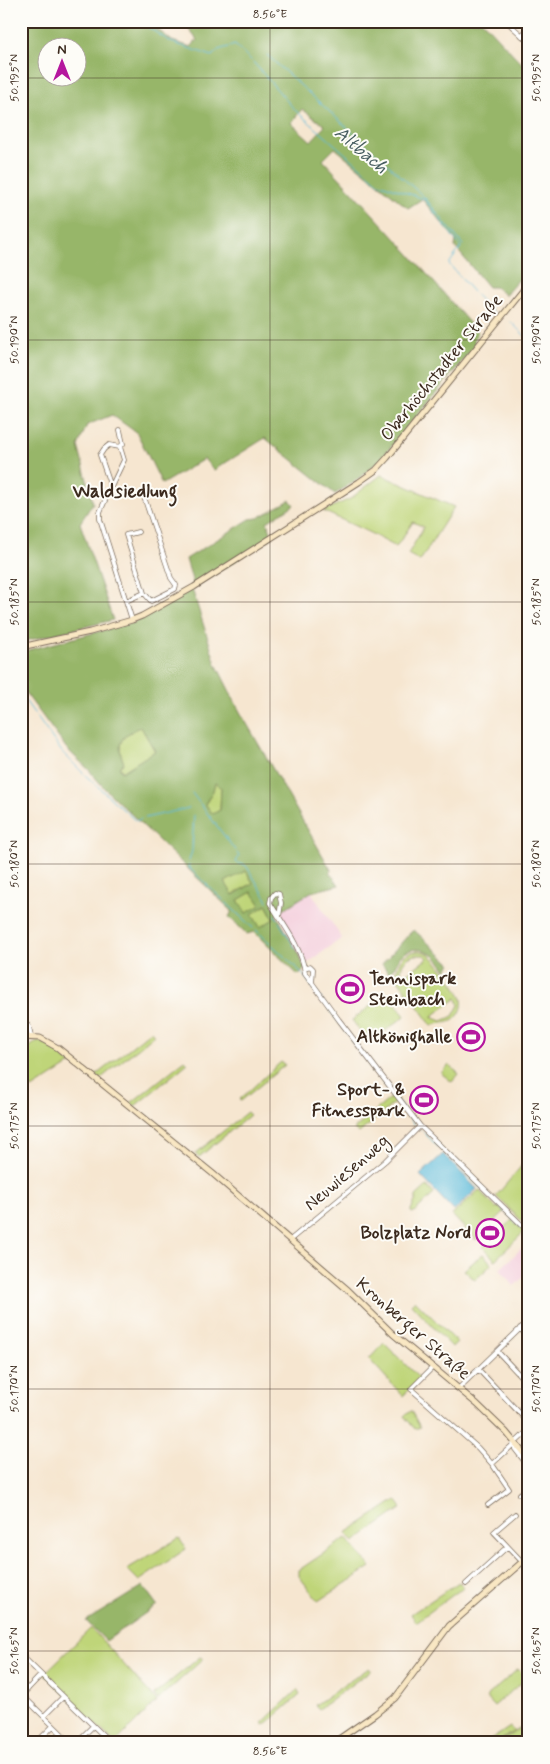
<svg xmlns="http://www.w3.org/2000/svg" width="550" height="1764" font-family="Mynerve,sans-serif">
  <rect width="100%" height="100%" fill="#fdfcf7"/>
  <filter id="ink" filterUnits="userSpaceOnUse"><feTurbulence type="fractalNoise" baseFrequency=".02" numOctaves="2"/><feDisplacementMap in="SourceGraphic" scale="10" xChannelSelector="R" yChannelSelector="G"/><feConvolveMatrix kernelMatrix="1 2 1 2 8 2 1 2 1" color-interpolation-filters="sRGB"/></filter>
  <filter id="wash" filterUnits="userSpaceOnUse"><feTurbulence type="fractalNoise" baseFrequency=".0096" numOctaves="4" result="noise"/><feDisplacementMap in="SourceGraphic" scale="20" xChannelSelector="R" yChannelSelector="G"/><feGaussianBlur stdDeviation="1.12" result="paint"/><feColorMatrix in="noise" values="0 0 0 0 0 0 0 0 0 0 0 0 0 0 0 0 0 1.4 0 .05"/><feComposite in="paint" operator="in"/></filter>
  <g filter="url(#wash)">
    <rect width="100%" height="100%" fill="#f6e6d0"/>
    <path fill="#f4cfdd" d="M 311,892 L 342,938 L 305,965 L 282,919 L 282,911 Z
      M 529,1241 L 529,1272 L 514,1286 L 500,1269 Z"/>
    <path fill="#bfd579" stroke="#7d804c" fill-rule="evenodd" d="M 381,475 L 454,507 L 420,561 L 408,554 L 424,527 L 413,522 L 396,547 L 370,533 L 323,511 L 350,499 Z
      M 141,727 L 155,751 L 123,772 L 119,766 L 124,763 C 115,742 122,735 141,727 Z
      M 215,782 L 221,787 L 220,810 L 213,814 L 205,804 L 208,800 Z
      M 246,870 L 253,883 L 232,895 L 225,882 Z
      M 252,891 L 261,905 L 247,914 L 238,900 Z
      M 266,905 L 274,919 L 260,928 L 252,914 Z
      M 418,951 C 424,951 429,953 432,957 C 440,965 459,988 462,999 C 463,1004 462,1010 459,1014 C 451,1027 441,1020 432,1026 L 393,973 L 397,970 C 399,958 406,952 418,951 ZM 415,955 L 424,955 L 428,958 L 402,977 C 399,966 404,958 415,955 ZM 457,998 L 459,1005 L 453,1016 L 442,1021 L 431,1017 Z
      M 388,993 L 405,1016 L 369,1043 L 352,1020 Z
      M 151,1031 L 154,1035 L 100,1079 L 96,1075 Z
      M 37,1041 L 48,1045 L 71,1064 L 32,1089 L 21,1076 L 21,1054 Z
      M 185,1060 L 188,1063 L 135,1106 L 131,1103 Z
      M 281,1062 L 285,1065 L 241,1101 L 239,1100 Z
      M 449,1065 L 459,1074 L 452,1082 L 441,1073 Z
      M 394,1095 L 398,1100 L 359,1133 L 354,1129 Z
      M 247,1112 L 250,1115 L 199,1157 L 195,1154 Z
      M 529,1157 L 529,1228 L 496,1196 Z
      M 427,1186 L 434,1194 L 413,1213 L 411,1212 L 411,1210 L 416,1199 L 416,1196 Z
      M 479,1190 L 496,1208 L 498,1207 L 504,1212 L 487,1229 L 495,1223 L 501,1229 L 485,1243 L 479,1237 L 476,1240 L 452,1215 Z
      M 512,1220 L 524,1232 L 495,1260 L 483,1247 Z
      M 483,1254 L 492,1264 L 475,1280 L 464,1270 Z
      M 415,1300 L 457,1342 L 452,1347 L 411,1304 Z
      M 384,1343 L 420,1379 L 403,1396 L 369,1359 Z
      M 411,1411 L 420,1427 L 415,1429 L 404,1416 Z
      M 396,1500 L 402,1508 L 354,1542 L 346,1533 Z
      M 179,1538 L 186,1549 L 139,1581 L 127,1569 Z
      M 346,1538 L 371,1567 L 318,1601 L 299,1576 L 299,1570 Z
      M 459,1582 L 464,1587 L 416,1622 L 411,1614 Z
      M 91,1628 L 157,1701 L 115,1743 L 44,1674 Z
      M 200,1657 L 203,1659 L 158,1700 L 154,1695 Z
      M 369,1668 L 371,1670 L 319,1709 L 315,1705 Z
      M 518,1669 L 527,1678 L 494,1706 L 486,1697 Z
      M 297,1690 L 300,1695 L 265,1725 L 262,1723 Z
      M 529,1722 L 529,1737 L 520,1743 L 498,1743 Z
      M 510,1727 L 514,1731 L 496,1743 L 486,1743 Z"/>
    <path fill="#97b669" stroke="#697044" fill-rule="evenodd" d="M 21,21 L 156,21 L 152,25 L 172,41 L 191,47 L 197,40 L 183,21 L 482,21 L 529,71 L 529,268 L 505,295 L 495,287 L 488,287 L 455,247 L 456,240 L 422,199 L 408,208 L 335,148 L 323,160 L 407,251 L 478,333 L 474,339 L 475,346 L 380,460 L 359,478 L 335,494 L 265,438 L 214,470 L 204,459 L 162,484 L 137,433 L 112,415 L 87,425 L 78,446 L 93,503 L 80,523 L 113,620 L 21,642 ZM 48,48 L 78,48 L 78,78 L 48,78 ZM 302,109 L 325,126 L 311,141 L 291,123 Z
      M 290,500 L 294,505 L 267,522 L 273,537 L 194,587 L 186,559 L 250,519 L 258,518 Z
      M 192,589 L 216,664 L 239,710 L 331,870 L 330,873 L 339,885 L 311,892 L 276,914 L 298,952 L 305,969 L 298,975 L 254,932 L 247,934 L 229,917 L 232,911 L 105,789 L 89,770 L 67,749 L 21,687 L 21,652 L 135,622 ZM 141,727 L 155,751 L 122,772 L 119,767 L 124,763 C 115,742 122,735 141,727 ZM 215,783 L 221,787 L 220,810 L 213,814 L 205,804 L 213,791 ZM 246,871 L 253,883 L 233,895 L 225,882 ZM 252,892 L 261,905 L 246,913 L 238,900 ZM 266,905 L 274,919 L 260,927 L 252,914 Z
      M 412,931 L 415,931 L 451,964 L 446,970 C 442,965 438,958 433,955 C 423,947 409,947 400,957 C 396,963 395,968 389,973 L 382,964 Z
      M 143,1586 L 157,1605 L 106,1641 L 86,1621 Z"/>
    <path fill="#5bbad9" stroke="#4b727c" d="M 443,1154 L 477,1189 L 454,1211 L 420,1175 Z"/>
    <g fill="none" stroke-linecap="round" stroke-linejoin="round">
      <path stroke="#5bbad9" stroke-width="1" d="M 138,21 L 171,42 L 212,56 L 217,51
        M 218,50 L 235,45 L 251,60
        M 267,55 L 425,198 L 463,245
        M 253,62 L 295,110 L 379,183 L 424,199 L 461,247 L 449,264 L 473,292
        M 476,295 L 494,314
        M 511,322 L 529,340
        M 21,695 L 62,752 L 83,773
        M 85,775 L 136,821 L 141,819
        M 192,793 L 235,850
        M 145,818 L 189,808
        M 237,853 L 239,856 L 236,862 L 239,864 L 244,864 L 247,867 L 268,901
        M 189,861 L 192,851 L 194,815
        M 189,865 L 188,867 L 253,928
        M 275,915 L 278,919
        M 279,922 L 296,949
        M 256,930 L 302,973 L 414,1124
        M 420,1129 L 522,1228"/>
    </g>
  </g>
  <g filter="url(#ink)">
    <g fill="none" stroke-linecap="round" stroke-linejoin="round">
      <defs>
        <path id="street" d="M 506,21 L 529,42
          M 522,36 L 529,26
          M 109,445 L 120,447 L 124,460 L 111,487 L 100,455 L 104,449 Z
          M 120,447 L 123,444 L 120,430
          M 111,487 L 100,512 L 100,519 L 132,620
          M 138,532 L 126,535 L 144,593
          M 126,601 L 144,593 L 151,601 L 175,589 L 176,585 L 171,578 L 145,500
          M 279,917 L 281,903 L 279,894 L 275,893 L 271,898 L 270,903 C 283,924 302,948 305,973 L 339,1020 L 420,1126 L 529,1232
          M 305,968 L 310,966 L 313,969 L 312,983
          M 21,1017 L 29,1027 L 31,1036
          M 25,1022 L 26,1036
          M 290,1240 L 385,1161 L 420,1126
          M 520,1328 L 529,1338
          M 497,1351 L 529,1385
          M 432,1368 L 411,1389 L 478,1448 L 492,1464 L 509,1489 L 488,1505
          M 478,1369 L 529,1423
          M 459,1388 L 529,1320
          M 515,1443 L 515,1449 L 529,1467
          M 492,1464 L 529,1430
          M 520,1494 L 529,1487
          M 515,1514 L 494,1532 L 529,1569
          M 466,1584 L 507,1547
          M 21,1655 L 111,1743
          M 21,1682 L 28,1689
          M 22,1695 L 71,1743
          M 21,1696 L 41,1675
          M 44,1716 L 63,1697
          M 21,1741 L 23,1743
          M 36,1743 L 53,1726
          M 76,1743 L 93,1726"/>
        <path id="secondary" d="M 523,290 L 529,296
          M 21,647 L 90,632 L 132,620 L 142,616 L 194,587 L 359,482 L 376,470 L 387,458 L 529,283
          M 21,1037 L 40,1038 L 58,1048 L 212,1173 L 348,1290 L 393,1334 L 477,1404 L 506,1432 L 529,1460
          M 333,1743 L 375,1714 L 395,1698 L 449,1626 L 529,1556"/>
      </defs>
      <use href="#street" stroke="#7c6c5c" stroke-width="5.5"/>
      <use href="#secondary" stroke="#7c6c5c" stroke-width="7"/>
      <use href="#street" stroke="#fff" stroke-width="4"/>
      <use href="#secondary" stroke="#f9e7c3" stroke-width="5"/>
    </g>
  </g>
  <path fill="none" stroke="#3b2a1e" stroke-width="1" stroke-opacity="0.45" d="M 270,21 L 270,1743M 21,78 L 529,78M 21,340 L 529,340M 21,602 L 529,602M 21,864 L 529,864M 21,1126 L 529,1126M 21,1389 L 529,1389M 21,1651 L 529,1651"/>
  <defs>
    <symbol id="stadium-ring" viewBox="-11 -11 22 22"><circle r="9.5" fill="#fdfcf7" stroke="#b5179e" stroke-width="1.5"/><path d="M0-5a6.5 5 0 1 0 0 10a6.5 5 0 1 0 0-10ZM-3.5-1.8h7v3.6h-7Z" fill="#b5179e"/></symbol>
  </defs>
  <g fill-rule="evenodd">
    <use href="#stadium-ring" x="334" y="973" width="32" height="32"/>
    <use href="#stadium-ring" x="455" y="1021" width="32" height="32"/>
    <use href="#stadium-ring" x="408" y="1084" width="32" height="32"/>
    <use href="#stadium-ring" x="474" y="1217" width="32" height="32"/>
  </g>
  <g text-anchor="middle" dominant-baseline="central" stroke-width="4" stroke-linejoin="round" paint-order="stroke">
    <g font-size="18" fill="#3b2a1e" stroke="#fdfcf7">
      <text transform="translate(442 368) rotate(-51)">Oberhöchstadter Straße</text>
      <text transform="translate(347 1173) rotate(-41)">Neuwiesenweg</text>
      <text transform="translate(413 1329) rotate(41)">Kronberger Straße</text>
    </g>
    <g font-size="18" font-weight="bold" fill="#3b2a1e" stroke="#fdfcf7" text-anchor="end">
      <text x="369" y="979" text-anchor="start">Tennispark<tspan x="369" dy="21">Steinbach</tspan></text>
      <text x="452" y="1037">Altkönighalle</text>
      <text x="405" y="1090">Sport- &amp;<tspan x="405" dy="21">Fitnesspark</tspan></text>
      <text x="471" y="1233">Bolzplatz Nord</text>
    </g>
    <g font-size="19" font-style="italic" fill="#465c5f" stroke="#fdfcf7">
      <text transform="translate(361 150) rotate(40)">Altbach</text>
    </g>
    <g font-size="19" font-weight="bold" fill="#3b2a1e" stroke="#fdfcf7">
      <text x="125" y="491">Waldsiedlung</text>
    </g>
  </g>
  <rect width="550" height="1764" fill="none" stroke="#fdfcf7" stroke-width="55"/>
  <g transform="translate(62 62)"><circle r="24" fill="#fdfcf7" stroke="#afa8a0"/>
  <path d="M0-4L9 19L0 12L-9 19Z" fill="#b5179e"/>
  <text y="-8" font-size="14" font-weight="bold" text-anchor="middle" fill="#3b2a1e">N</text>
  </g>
  <rect x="28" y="28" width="494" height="1708" fill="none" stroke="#3b2a1e" stroke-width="2"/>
  <g font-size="12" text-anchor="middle" fill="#3b2a1e">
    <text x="270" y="18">8.56°E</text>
    <text transform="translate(14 78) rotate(-90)" y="4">50.195°N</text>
    <text transform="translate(536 78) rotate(-90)" y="4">50.195°N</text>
    <text transform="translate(14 340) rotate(-90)" y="4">50.190°N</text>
    <text transform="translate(536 340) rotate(-90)" y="4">50.190°N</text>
    <text transform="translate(14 602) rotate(-90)" y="4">50.185°N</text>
    <text transform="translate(536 602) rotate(-90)" y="4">50.185°N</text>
    <text transform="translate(14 864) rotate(-90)" y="4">50.180°N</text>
    <text transform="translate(536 864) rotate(-90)" y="4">50.180°N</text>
    <text transform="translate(14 1126) rotate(-90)" y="4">50.175°N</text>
    <text transform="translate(536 1126) rotate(-90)" y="4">50.175°N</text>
    <text transform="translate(14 1389) rotate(-90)" y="4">50.170°N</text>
    <text transform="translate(536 1389) rotate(-90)" y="4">50.170°N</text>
    <text transform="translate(14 1651) rotate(-90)" y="4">50.165°N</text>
    <text transform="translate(536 1651) rotate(-90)" y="4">50.165°N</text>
    <text x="270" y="1755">8.56°E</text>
  </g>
</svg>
